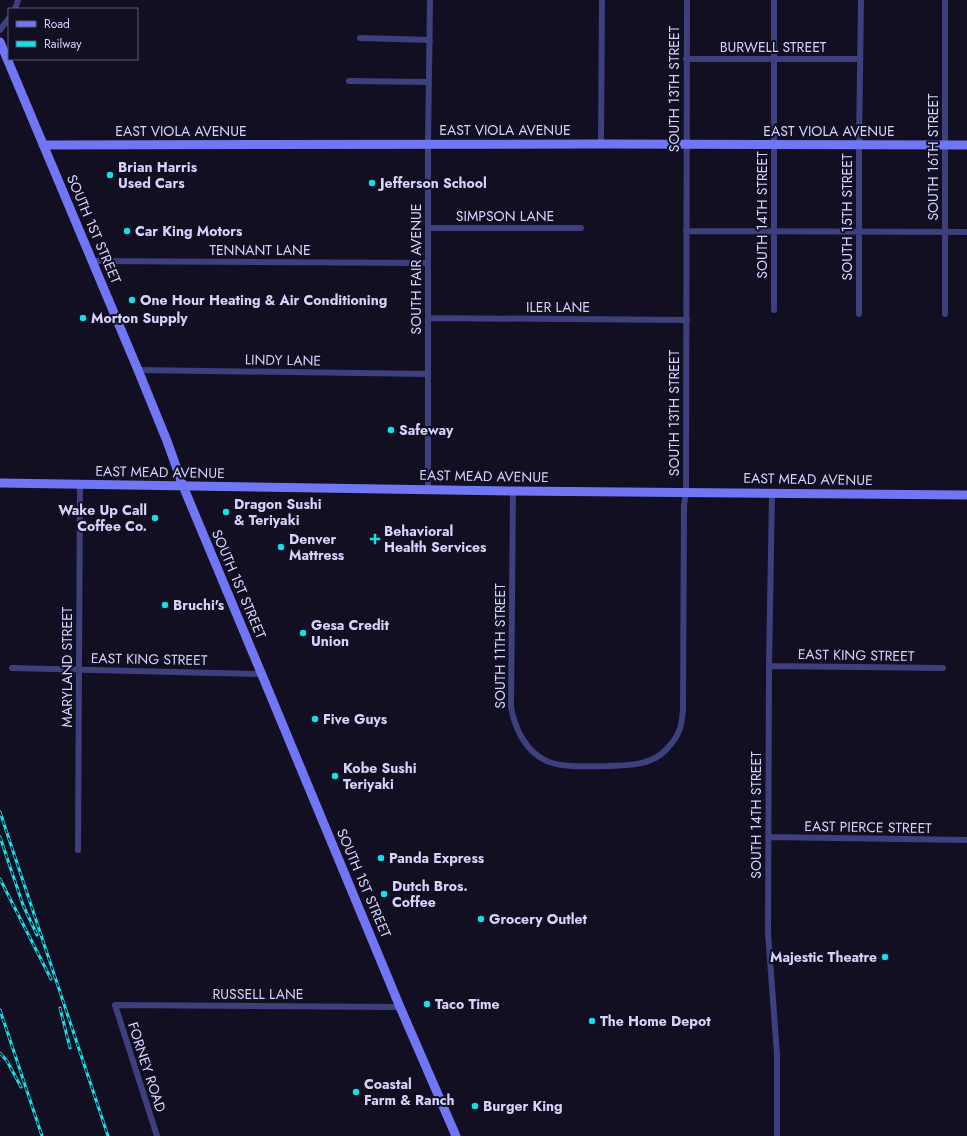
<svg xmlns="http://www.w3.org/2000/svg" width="967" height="1136" font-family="Jost,sans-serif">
  <rect width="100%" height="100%" fill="#110f21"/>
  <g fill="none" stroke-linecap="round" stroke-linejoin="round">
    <path stroke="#3e3f7d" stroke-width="6" d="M 774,0 L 774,310
      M 15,9 L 18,0
      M 0,30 L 9,18
      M 360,38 L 430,40
      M 686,59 L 860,59
      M 349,81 L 429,82
      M 601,144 L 602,0
      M 428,228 L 581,228
      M 686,231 L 967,232
      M 92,261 L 428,263
      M 859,314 L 859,145 L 861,0
      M 945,314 L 945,0
      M 428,318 L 687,320
      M 138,370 L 428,374
      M 428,489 L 428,144 L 430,0
      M 513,491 L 511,707 C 515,729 526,753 549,762 C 566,768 589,766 607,766 C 625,765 645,766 660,755 C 667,750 676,739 679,731 C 682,725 682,717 683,710 L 684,505 L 686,492 L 687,0
      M 772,493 L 769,666 L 768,933 L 777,1054 L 777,1136
      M 769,666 L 943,668
      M 12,668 L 261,674
      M 768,837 L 967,840
      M 78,850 L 80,484
      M 157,1136 L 115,1005 L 400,1007"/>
    <path stroke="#7176f4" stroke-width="9" d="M 0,42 L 138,370 L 167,441 L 183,486 L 267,687 L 400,1007 L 456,1136
      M 43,145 L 601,144 L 967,145
      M 0,483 L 513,491 L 967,495"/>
    <defs>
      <path id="rail" d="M 0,812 L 108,1136
        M 0,837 L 23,905 L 37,935
        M 0,879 L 51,979
        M 60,1008 L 70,1048
        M 0,1010 L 42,1136
        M 0,1053 L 7,1061 L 21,1087"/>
    </defs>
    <use href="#rail" stroke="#12e1e9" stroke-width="3"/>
    <use href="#rail" stroke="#110f21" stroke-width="1.5" stroke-dasharray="4.5" stroke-linecap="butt"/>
  </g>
  <g fill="#12e1e9" stroke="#110f21" stroke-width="1.5">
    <circle cx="110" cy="175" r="4"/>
    <circle cx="372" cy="183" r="4"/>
    <circle cx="127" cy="231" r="4"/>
    <circle cx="132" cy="300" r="4"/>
    <circle cx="83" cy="318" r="4"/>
    <circle cx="391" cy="430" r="4"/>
    <circle cx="226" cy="512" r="4"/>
    <circle cx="155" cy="518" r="4"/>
    <path d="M373 533h4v4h4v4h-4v4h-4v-4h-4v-4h4z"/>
    <circle cx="281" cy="547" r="4"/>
    <circle cx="165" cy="605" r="4"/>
    <circle cx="303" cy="633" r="4"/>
    <circle cx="315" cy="719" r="4"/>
    <circle cx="335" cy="776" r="4"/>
    <circle cx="381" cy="858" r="4"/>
    <circle cx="384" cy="894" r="4"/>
    <circle cx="481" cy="919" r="4"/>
    <circle cx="885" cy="957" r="4"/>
    <circle cx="427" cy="1004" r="4"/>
    <circle cx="592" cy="1021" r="4"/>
    <circle cx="356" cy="1092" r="4"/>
    <circle cx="475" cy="1106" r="4"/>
  </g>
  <g text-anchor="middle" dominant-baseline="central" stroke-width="4" stroke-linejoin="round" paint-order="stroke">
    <g font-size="14" fill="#d5d3fc" stroke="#110f21">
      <text x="773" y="47">BURWELL STREET</text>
      <text transform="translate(674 89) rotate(-90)">SOUTH 13TH STREET</text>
      <text x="505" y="130">EAST VIOLA AVENUE</text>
      <text x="181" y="131">EAST VIOLA AVENUE</text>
      <text x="829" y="131">EAST VIOLA AVENUE</text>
      <text transform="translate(933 157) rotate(-90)">SOUTH 16TH STREET</text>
      <text transform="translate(762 215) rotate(-90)">SOUTH 14TH STREET</text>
      <text x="505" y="216">SIMPSON LANE</text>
      <text transform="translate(847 217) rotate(-90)">SOUTH 15TH STREET</text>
      <text transform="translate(94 229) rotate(67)">SOUTH 1ST STREET</text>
      <text x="260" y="250">TENNANT LANE</text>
      <text transform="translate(416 269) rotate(-90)">SOUTH FAIR AVENUE</text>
      <text x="558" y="307">ILER LANE</text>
      <text transform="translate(283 360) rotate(1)">LINDY LANE</text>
      <text transform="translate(674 413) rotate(-90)">SOUTH 13TH STREET</text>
      <text transform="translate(160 472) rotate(1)">EAST MEAD AVENUE</text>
      <text transform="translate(484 476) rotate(1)">EAST MEAD AVENUE</text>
      <text transform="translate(808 479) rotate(1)">EAST MEAD AVENUE</text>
      <text transform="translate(239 584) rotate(67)">SOUTH 1ST STREET</text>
      <text transform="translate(500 646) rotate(-90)">SOUTH 11TH STREET</text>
      <text transform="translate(856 655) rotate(1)">EAST KING STREET</text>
      <text transform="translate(149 659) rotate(1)">EAST KING STREET</text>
      <text transform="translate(67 667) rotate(-90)">MARYLAND STREET</text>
      <text transform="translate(756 815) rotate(-90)">SOUTH 14TH STREET</text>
      <text transform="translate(868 827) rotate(1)">EAST PIERCE STREET</text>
      <text transform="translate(364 883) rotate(67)">SOUTH 1ST STREET</text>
      <text x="258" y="994">RUSSELL LANE</text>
      <text transform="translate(147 1067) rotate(72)">FORNEY ROAD</text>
    </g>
    <g font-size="14" font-weight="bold" fill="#d5d3fc" stroke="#110f21" text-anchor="start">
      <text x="118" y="167">Brian Harris<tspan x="118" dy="16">Used Cars</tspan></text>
      <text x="380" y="183">Jefferson School</text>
      <text x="135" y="231">Car King Motors</text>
      <text x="140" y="300">One Hour Heating &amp; Air Conditioning</text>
      <text x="91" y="318">Morton Supply</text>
      <text x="399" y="430">Safeway</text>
      <text x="234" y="504">Dragon Sushi<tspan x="234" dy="16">&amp; Teriyaki</tspan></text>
      <text x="147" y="510" text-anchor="end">Wake Up Call<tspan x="147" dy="16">Coffee Co.</tspan></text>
      <text x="384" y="531">Behavioral<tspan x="384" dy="16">Health Services</tspan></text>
      <text x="289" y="539">Denver<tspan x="289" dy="16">Mattress</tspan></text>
      <text x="173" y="605">Bruchi's</text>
      <text x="311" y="625">Gesa Credit<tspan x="311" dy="16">Union</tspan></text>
      <text x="323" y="719">Five Guys</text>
      <text x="343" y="768">Kobe Sushi<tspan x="343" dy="16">Teriyaki</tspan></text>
      <text x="389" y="858">Panda Express</text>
      <text x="392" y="886">Dutch Bros.<tspan x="392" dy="16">Coffee</tspan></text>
      <text x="489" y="919">Grocery Outlet</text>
      <text x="877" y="957" text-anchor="end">Majestic Theatre</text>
      <text x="435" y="1004">Taco Time</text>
      <text x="600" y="1021">The Home Depot</text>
      <text x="364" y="1084">Coastal<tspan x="364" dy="16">Farm &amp; Ranch</tspan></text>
      <text x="483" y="1106">Burger King</text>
    </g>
  </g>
  <rect x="8" y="8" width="130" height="52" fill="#110f21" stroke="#5f5d79"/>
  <rect x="16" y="21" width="20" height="6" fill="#7176f4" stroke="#5f5d79"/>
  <text x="44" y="28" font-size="12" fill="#d5d3fc">Road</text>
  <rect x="16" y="41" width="20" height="6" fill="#12e1e9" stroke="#5f5d79"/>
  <text x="44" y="48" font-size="12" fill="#d5d3fc">Railway</text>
</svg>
